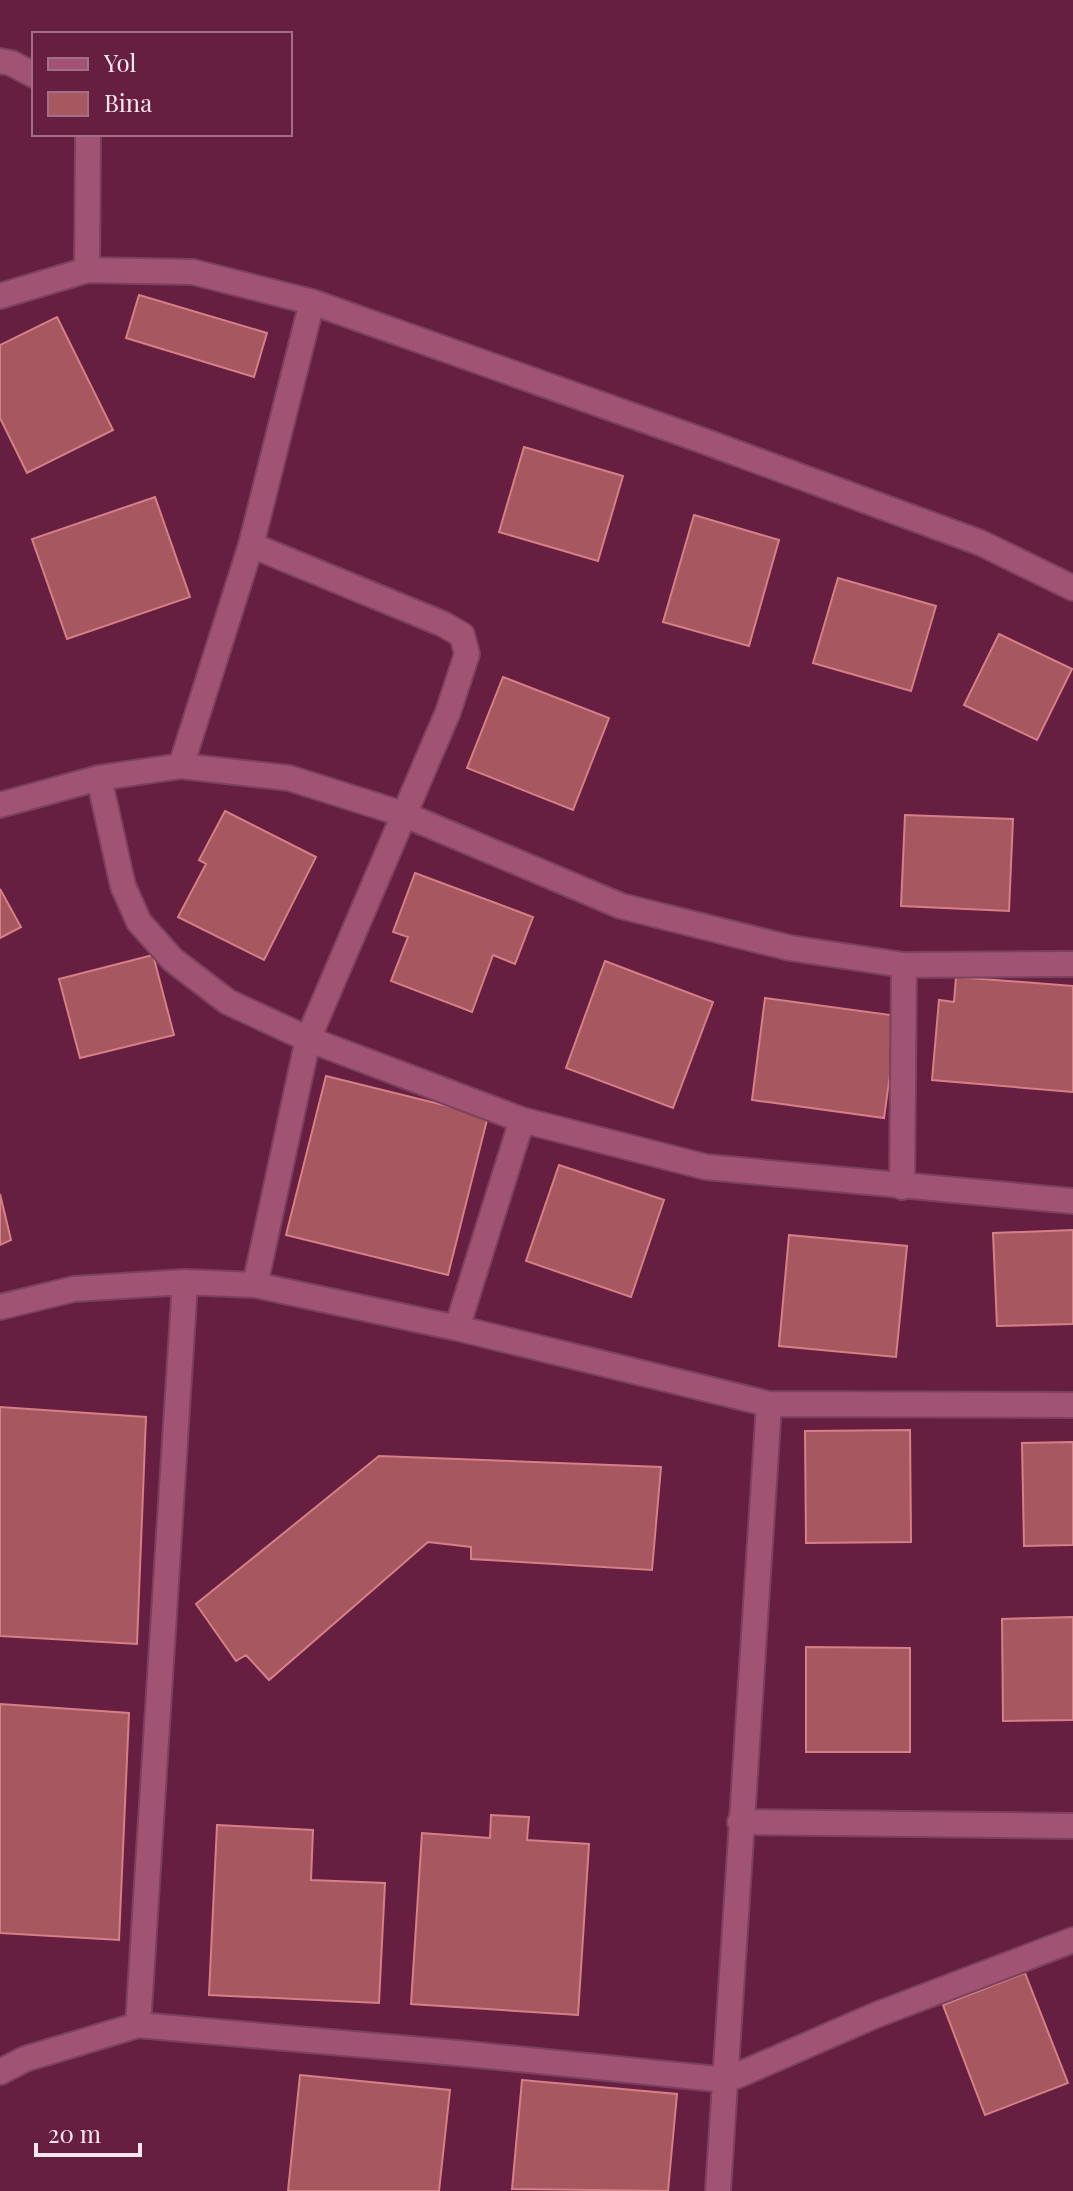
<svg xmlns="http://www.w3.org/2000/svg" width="1073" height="2191" font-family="'Playfair Display',serif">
  <rect width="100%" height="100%" fill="#671f41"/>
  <path fill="#a6575f" stroke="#d77f86" stroke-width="2" d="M 139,295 L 267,333 L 254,377 L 126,338 Z
    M 57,317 L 113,430 L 27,473 L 0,418 L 0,345 Z
    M 524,447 L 623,476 L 598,561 L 499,532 Z
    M 155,497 L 190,597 L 67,639 L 32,539 Z
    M 694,515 L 779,540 L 749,646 L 663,622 Z
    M 838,578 L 936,606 L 911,691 L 813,663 Z
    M 999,634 L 1072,669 L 1037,740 L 964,705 Z
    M 503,677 L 609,718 L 573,810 L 467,768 Z
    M 225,811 L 316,857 L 264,960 L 178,917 L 206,864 L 199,860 Z
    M 905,815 L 1013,819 L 1009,911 L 901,906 Z
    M 415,873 L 533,917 L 515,964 L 493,955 L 472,1012 L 391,981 L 408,937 L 393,932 Z
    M 0,889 L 21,927 L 0,938 Z
    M 153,955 L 174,1035 L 80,1058 L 59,979 Z
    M 605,961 L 713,1002 L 673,1108 L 566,1068 Z
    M 956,977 L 1073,986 L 1073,1092 L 932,1080 L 939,1000 L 954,1002 Z
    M 765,998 L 898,1016 L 884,1118 L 752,1100 Z
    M 326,1076 L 488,1116 L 448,1275 L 286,1235 Z
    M 559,1165 L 664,1200 L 631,1297 L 526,1261 Z
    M 0,1194 L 11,1240 L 0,1245 Z
    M 1073,1230 L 1073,1324 L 997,1326 L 993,1233 Z
    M 789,1235 L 907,1246 L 896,1357 L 779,1346 Z
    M 0,1407 L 146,1417 L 137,1644 L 0,1636 Z
    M 910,1430 L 911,1542 L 806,1543 L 805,1431 Z
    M 1073,1442 L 1073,1545 L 1024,1546 L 1022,1443 Z
    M 379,1456 L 661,1467 L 652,1570 L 471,1559 L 471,1547 L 428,1542 L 269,1680 L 246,1655 L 236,1661 L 196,1604 Z
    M 1073,1617 L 1073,1720 L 1003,1721 L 1002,1619 Z
    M 806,1647 L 910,1648 L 910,1752 L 806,1752 Z
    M 0,1704 L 129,1713 L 119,1940 L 0,1933 Z
    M 491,1815 L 529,1817 L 527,1840 L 589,1844 L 578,2015 L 411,2004 L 422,1833 L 490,1838 Z
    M 217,1825 L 313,1830 L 311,1880 L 385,1883 L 379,2003 L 209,1995 Z
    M 1025,1973 L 1068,2083 L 985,2115 L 943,2005 Z
    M 300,2075 L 450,2090 L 439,2191 L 288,2191 Z
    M 522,2080 L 677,2094 L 668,2191 L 512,2189 Z"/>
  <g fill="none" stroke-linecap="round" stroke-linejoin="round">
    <defs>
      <path id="street" d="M 0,61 L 11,63 L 34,75
        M 87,270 L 88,134
        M 0,296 L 87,270 L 193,272 L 312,302 L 701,440 L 981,543 L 1073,588
        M 251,545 L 443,624 L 462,635 L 467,654 L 448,712 L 308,1039 L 255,1285
        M 181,766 L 251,545 L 312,302
        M 99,778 L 123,886 L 139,922 L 173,960 L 228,1002 L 308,1039 L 522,1120 L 706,1167 L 1073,1201
        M 0,805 L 99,778 L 181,766 L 289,778 L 403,814 L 621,906 L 790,948 L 904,965 L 1073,964
        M 902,1187 L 904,965
        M 0,1307 L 74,1289 L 185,1282 L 255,1285 L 457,1328 L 769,1404 L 1073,1405
        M 457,1328 L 522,1120
        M 740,1822 L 1073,1826
        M 138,2025 L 185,1282
        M 0,2072 L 25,2059 L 138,2025 L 468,2054 L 727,2080 L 876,2015 L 1073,1940
        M 718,2191 L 769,1404"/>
    </defs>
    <use href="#street" stroke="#7b415f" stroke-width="28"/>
    <use href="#street" stroke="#a05373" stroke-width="24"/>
  </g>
  <rect x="32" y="32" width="260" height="104" fill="#671f41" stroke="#a26f86" stroke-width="2"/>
  <rect x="48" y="58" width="40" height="12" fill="#a05373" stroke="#a26f86" stroke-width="2"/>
  <text x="104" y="72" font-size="24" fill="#fae7ee">Yol</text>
  <rect x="48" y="92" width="40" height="24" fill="#a6575f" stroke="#a26f86" stroke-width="2"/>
  <text x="104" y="112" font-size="24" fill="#fae7ee">Bina</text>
  <path d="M36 2143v12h104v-12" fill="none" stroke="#fae7ee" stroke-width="4"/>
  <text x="48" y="2143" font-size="24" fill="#fae7ee" stroke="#671f41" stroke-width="6" paint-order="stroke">20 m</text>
</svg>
